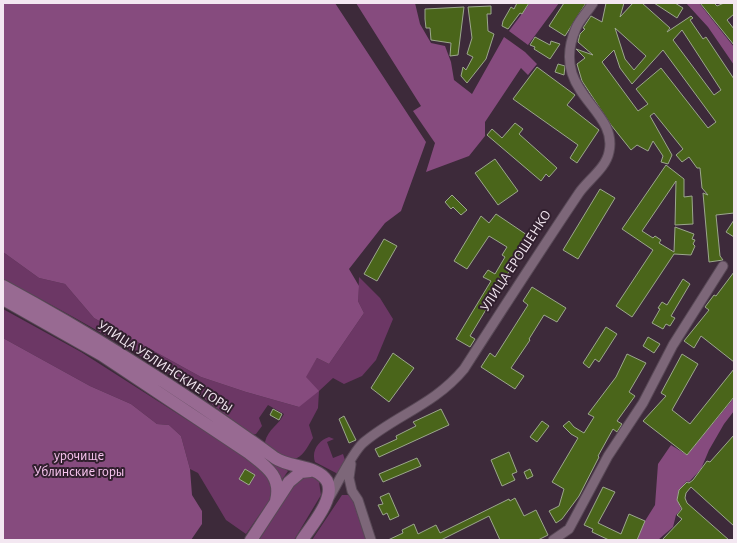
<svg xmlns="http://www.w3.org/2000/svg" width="737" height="543" font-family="'Alegreya Sans',sans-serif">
  <rect width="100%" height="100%" fill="#3d2a3a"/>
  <path fill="#6c3765" d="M 3,252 L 39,278 L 65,284 L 94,318 L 201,377 L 246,392 L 299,407 L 305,377 L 317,358 L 329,364 L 364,313 L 358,301 L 359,277 L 380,298 L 393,319 L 376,360 L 362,376 L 344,384 L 333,378 L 319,391 L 318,408 L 309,425 L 313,438 C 309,444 304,455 297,458 C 287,461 269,450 265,442 C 268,429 279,425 284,414 L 268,405 L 259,418 L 262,426 L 256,434 L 252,435 C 232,420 212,404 191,389 C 132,348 67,313 3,279 Z
    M 3,309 L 81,352 L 261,467 L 272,486 L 271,498 L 246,534 L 226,520 L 198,473 L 190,469 L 181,436 L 169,425 L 157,424 L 131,404 L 90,386 L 3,338 Z
    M 208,416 L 288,471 L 281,481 L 278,473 L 271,464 L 206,419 Z
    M 329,437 L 334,439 L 327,442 L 333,458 L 343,454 L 345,460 L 338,474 L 315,462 C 311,451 319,440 329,437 Z
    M 308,476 L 314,478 L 319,482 L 321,495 L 294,540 L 259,540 L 293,487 L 297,482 Z
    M 342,495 L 348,495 L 352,498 L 367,540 L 312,540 Z"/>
  <path fill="#864b7e" d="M 3,3 L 335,3 L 426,142 L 401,211 L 385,223 L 349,269 L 359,286 L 358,301 L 364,313 L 329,364 L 317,358 L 306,377 L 319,391 L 299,407 L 246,392 L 201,377 L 94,318 L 65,284 L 39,278 L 3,252 Z
    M 356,3 L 415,3 L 420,24 L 431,43 L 445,46 L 451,62 L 454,80 L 472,94 L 504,37 L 525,52 L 537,64 L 528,75 L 521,68 L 485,122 L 485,136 L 469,156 L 426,172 L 435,143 L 413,111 L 421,106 Z
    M 530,3 L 559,3 L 528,45 L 509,31 Z
    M 686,3 L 699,3 L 734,47 L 734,65 L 708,27 Z
    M 3,338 L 90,386 L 131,404 L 157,424 L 169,425 L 181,436 L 190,469 L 192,495 L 202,511 L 202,524 L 191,540 L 3,540 Z
    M 734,398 L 734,411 L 724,424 L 709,450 L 701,469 L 689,482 L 687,481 C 676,493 676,495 681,509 L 676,515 L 673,527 L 658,540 L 633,540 L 655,505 L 658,464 L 671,445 L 687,455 Z"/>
  <path fill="#4a651a" stroke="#9ca78d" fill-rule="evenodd" d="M 517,3 L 529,3 L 522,14 L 520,13 L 508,29 L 502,26 L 503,21 L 511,7 L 514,9 Z
    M 564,3 L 586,3 L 565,36 L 549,26 Z
    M 606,3 L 624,3 L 620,17 L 633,3 L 642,3 L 670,28 L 667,32 L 691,16 L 693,18 L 690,20 L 703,39 L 706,37 L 734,79 L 734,213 L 716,215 L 720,256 L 723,260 L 709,262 L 703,193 L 708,195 L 702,188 L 700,168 L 697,168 L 689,157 L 682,162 L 676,155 L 683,149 L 654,113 L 650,116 L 672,155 L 668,164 L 661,162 L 663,156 L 653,141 L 648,151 L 637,145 L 631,150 L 611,125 L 582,81 L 577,64 L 585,58 L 576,49 L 593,55 L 578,42 L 580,34 L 585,29 L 583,28 L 591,16 L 602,22 ZM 615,28 L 646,56 L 634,70 L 625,59 ZM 682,30 L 721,90 L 714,95 L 673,40 ZM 614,50 L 620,68 L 632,84 L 663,50 L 716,122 L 708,128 L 661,68 L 636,89 L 648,104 L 638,111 L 602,62 Z
    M 654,3 L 675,3 L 683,8 L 677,18 Z
    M 700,3 L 714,3 L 717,6 L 724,3 L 734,3 L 734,14 L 727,20 L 734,29 L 734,45 Z
    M 491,6 L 491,14 L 487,14 L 488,31 L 494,34 L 486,59 L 467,83 L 461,76 L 463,67 L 466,70 L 473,57 L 467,54 L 472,38 L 468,7 Z
    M 464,7 L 458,55 L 450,56 L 451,43 L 431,40 L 430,28 L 426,28 L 425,19 L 425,9 Z
    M 535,37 L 550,45 L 551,41 L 560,44 L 550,59 L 534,49 L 535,47 L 530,45 Z
    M 558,64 L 565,66 L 564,75 L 555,72 Z
    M 537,67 L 575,95 L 567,105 L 599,130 L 577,163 L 570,158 L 578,145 L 513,99 Z
    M 515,123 L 523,129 L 519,134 L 557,168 L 549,177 L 546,174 L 541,181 L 487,135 L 492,129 L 502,138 Z
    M 495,159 L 518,191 L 498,205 L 475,173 Z
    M 666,165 L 684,179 L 684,197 L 692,196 L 693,224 L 675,225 L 676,181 L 642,231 L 653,238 L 655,236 L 661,240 L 659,243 L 674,252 L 675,227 L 694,234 L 692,239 L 695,240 L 693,244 L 695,246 L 691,255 L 674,254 L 632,317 L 616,306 L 653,250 L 622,229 Z
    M 600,189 L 615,198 L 578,259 L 563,250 Z
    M 452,195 L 467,210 L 461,215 L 453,207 L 451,209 L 445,202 Z
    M 496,214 L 530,237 L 470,336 L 475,339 L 470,347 L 456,339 L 491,281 L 483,277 L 488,270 L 495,274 L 505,257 L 502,255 L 507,247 L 489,236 L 467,269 L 454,261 L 481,216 L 489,223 Z
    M 734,220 L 734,237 L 726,232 Z
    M 384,239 L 397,246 L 377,281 L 364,274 Z
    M 734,272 L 734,362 L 701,336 L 694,348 L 684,341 L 709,310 L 705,307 L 714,295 L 716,296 Z
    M 683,279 L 690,284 L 671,316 L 675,318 L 670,326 L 666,324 L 663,329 L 652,323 L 660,309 L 658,308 L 662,302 L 667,305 Z
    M 532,287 L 566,308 L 557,322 L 544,315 L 529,339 L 530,340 L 511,368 L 524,376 L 515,389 L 481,367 L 490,353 L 495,357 L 528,305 L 523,301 Z
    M 606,327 L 617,334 L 599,362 L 595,359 L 589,368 L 583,363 Z
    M 648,337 L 660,344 L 654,353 L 643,346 Z
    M 393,353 L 414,368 L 389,402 L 371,388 Z
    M 627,354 L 646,363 L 629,392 L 635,396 L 617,421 L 622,424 L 617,432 L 613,429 L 598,456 L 599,457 L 579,496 L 562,519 L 556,523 L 549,511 L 559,506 L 564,489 L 552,482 L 578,438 L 571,434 L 563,426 L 569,421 L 574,427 L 584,433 L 594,417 L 588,414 L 616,377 Z
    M 682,354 L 698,364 L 672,410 L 690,424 L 734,369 L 734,397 L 687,455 L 643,421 L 666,396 L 661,393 Z
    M 273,409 L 282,414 L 279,420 L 270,415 Z
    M 441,409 L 449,425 L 379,457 L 375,449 L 397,439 L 396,436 L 416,426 L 413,422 Z
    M 344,416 L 356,440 L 349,443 L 339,419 Z
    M 542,421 L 549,426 L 537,442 L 530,437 Z
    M 734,435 L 734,526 L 691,487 L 686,493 L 685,498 L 687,503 L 729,540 L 662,540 L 682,519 L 677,515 L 682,509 L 677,500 L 679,490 L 687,482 L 689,483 L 693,480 L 707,461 L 710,462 Z
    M 509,452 L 517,472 L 512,474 L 515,480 L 502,486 L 491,460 Z
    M 417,458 L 421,466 L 383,482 L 379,474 Z
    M 245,469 L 255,475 L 249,485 L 239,479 Z
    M 530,469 L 533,476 L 527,479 L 524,472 Z
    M 603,487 L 615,492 L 598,523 L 621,534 L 629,514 L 645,521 L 637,540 L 609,540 L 592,532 L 593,529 L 584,525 Z
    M 389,493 L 399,516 L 390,520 L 387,513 L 383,515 L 378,505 L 383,504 L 380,497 Z
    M 515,498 L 524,516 L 536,510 L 548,535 L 538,540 L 500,540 L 489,516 L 441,540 L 388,540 L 403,533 L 402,530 L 414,524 L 418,534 L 436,525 L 440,533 L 509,499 L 510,501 Z"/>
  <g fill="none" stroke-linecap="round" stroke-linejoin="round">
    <defs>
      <path id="street" d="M 351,464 L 349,478 L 352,491 L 358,500 L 371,540
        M 329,498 C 338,483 352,453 363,443 C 396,415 434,405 464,369 C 502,310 540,251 579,193 C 588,180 606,168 609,152 C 619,108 548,93 576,28 C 580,19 588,11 593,3
        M 553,540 L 569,529 L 608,456 L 643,403 L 673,345 L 723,266"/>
      <path id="secondary" d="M 3,286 C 97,337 188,395 275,458 C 290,468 317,465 327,481 C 336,498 311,526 302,540
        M 3,299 L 102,355 L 249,453 C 267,467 282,477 276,501
        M 251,540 L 289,482 L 301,472 L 310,471"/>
    </defs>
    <use href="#street" stroke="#594957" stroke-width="11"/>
    <use href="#secondary" stroke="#594957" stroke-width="14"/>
    <use href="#street" stroke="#7d6779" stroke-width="9"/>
    <use href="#secondary" stroke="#986a92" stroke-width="12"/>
  </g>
  <g text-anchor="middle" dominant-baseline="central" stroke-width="4" stroke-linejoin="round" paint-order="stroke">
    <g font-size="14" fill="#f3e7f1" stroke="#32202f">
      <text transform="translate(516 261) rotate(-57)">УЛИЦА ЕРОШЕНКО</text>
      <text transform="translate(165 367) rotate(33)">УЛИЦА УБЛИНСКИЕ ГОРЫ</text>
    </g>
    <g font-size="14" fill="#f8c4ef" stroke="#32202f">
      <text x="79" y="456">урочище<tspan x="79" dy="16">Ублинские горы</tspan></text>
    </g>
  </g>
  <rect width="737" height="543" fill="none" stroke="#f3e7f1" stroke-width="8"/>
</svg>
